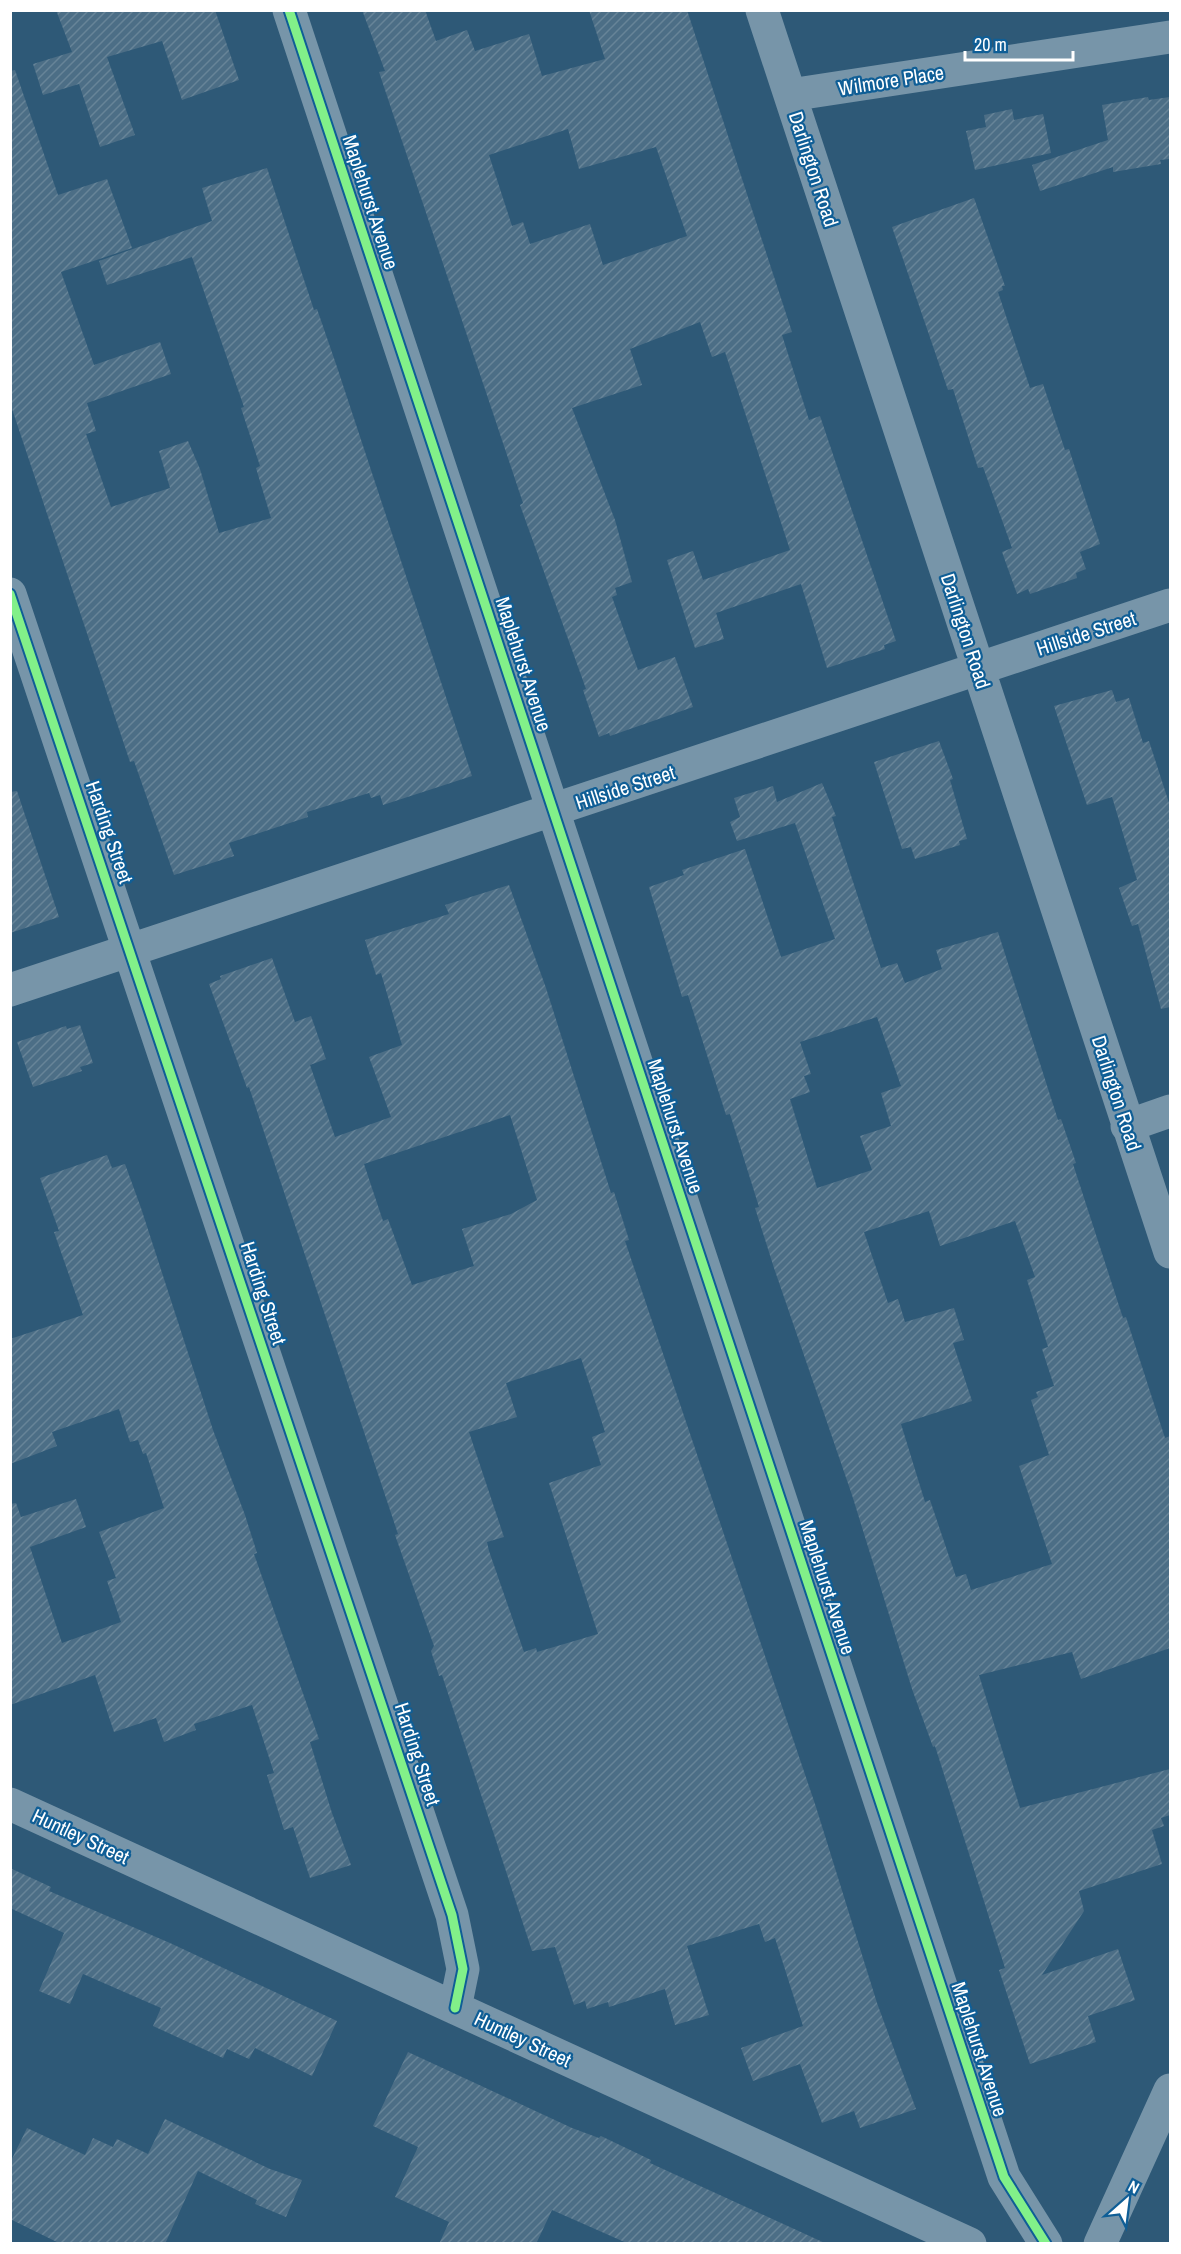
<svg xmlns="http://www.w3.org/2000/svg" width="1181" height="2254" font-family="'Archivo Narrow',sans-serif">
  <defs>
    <pattern id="building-hatch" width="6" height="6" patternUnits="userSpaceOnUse" patternTransform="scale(1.5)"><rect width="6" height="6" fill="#4c6e86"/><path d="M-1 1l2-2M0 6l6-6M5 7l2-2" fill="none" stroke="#678498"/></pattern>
  </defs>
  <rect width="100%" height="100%" fill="#2e5977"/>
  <path fill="url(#building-hatch)" fill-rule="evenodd" d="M 56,10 L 215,10 L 239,80 L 182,100 L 162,41 L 107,57 L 135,135 L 100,147 L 79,84 L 43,95 L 33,64 L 72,52 Z
    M 362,10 L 425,10 L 436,41 L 467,30 L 475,51 L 529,34 L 542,76 L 605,59 L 589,10 L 687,10 L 792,332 L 782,335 L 809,420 L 820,416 L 896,641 L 884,645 L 885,649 L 827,668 L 801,584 L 716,613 L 724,639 L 695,648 L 667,560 L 693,551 L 703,580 L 790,550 L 725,352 L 712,357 L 700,322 L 630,349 L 642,385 L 572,408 L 615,520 L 632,582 L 615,588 L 617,595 L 612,597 L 638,670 L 675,657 L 693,707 L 610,736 L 609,733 L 599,737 L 583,690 L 586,689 L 520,505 L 523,503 L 379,72 L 385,71 ZM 568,129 L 579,169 L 656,147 L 687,236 L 603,265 L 590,224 L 530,244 L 523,222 L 512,226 L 489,155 Z
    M 15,70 L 58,195 L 107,179 L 132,248 L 61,272 L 94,365 L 160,342 L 171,374 L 87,403 L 96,431 L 86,434 L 111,507 L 170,488 L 159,451 L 188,441 L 200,469 L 219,533 L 271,518 L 256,468 L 260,466 L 241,408 L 244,407 L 192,257 L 107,285 L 99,261 L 212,221 L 202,188 L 267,168 L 314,310 L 317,309 L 337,367 L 472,776 L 383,805 L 380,795 L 371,798 L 369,793 L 307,812 L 308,817 L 229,843 L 234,856 L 174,875 L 134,761 L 130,762 L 10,403 L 10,71 Z
    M 1148,97 L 1149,100 L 1170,97 L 1170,159 L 1160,160 L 1161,164 L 1113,172 L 1113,167 L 1040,191 L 1032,165 L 1108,140 L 1102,105 Z
    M 1012,109 L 1014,120 L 1043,114 L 1051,153 L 975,170 L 966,131 L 986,127 L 984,115 Z
    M 974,198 L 1005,286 L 1002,286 L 1003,290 L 998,292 L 1030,388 L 1043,384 L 1065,450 L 1069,449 L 1100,544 L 1080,552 L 1086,569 L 1076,573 L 1077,578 L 1030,594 L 1028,589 L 1017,594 L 1002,552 L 1012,548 L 983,467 L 978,468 L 953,389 L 948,390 L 892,227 Z
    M 1112,690 L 1116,702 L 1129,698 L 1143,743 L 1149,741 L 1170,806 L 1170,1007 L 1161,1009 L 1138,924 L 1132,926 L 1119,888 L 1137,880 L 1112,797 L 1087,805 L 1054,706 Z
    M 939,741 L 953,779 L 950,780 L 967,839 L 959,841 L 960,845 L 915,859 L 911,847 L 902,849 L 874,762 Z
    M 822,783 L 836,816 L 832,817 L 881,968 L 897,963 L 905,983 L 942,969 L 936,950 L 998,932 L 1058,1120 L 1061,1119 L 1076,1163 L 1073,1164 L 1123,1318 L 1126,1317 L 1165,1438 L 1170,1436 L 1170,1648 L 1081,1679 L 1072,1652 L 979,1675 L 1020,1808 L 1170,1769 L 1170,1815 L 1161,1818 L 1164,1826 L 1152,1830 L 1162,1864 L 1079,1891 L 1084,1911 L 1042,1975 L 1118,1949 L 1135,2000 L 1088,2016 L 1096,2042 L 1030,2064 L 999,1970 L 1005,1968 L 935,1746 L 933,1747 L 912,1689 L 852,1495 L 774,1268 L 755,1208 L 759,1207 L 730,1114 L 726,1115 L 688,995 L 682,997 L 649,887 L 684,875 L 682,870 L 745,849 L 781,957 L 835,939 L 795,823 L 737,841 L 730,822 L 740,817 L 734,798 L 773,786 L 777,802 ZM 877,1017 L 901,1086 L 881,1093 L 891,1126 L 860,1136 L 872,1170 L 817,1188 L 790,1099 L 810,1092 L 804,1076 L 811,1074 L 800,1042 ZM 929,1211 L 940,1246 L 1015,1221 L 1035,1277 L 1027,1280 L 1048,1347 L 1042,1349 L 1054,1386 L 1036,1392 L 1038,1397 L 1031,1400 L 1049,1455 L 1019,1466 L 1052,1564 L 971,1590 L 966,1574 L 956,1577 L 930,1500 L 925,1502 L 901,1424 L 972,1401 L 953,1343 L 964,1340 L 954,1308 L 905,1322 L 898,1299 L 888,1303 L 864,1232 Z
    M 17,791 L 59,917 L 10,933 L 10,792 Z
    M 509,885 L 546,988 L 611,1193 L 614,1192 L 629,1240 L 625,1241 L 816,1807 L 877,2003 L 916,2109 L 860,2128 L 854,2111 L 822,2123 L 800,2064 L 753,2081 L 741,2048 L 803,2026 L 775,1938 L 765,1942 L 759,1924 L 687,1946 L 709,2015 L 675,2025 L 665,1989 L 609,2007 L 608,2002 L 587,2009 L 585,2001 L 574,2005 L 555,1947 L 532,1951 L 442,1675 L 439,1676 L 431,1651 L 434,1646 L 395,1535 L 398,1534 L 249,1087 L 247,1088 L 209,984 L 221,979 L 220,976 L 272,958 L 295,1022 L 311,1016 L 326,1059 L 310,1065 L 335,1137 L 391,1117 L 369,1057 L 402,1045 L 381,973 L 376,975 L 365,940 L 449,914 L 445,905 ZM 510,1115 L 537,1200 L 511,1214 L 462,1229 L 474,1266 L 412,1285 L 388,1219 L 383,1221 L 364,1164 ZM 581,1358 L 605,1432 L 592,1437 L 601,1465 L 549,1483 L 598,1634 L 537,1652 L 536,1648 L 524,1652 L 489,1551 L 487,1542 L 504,1537 L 469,1432 L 517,1417 L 506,1383 Z
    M 80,1025 L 93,1063 L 80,1067 L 82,1071 L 33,1087 L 17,1042 L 66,1026 L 67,1029 Z
    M 107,1155 L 112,1168 L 125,1164 L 141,1208 L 213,1430 L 245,1515 L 257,1553 L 254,1554 L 319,1739 L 310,1742 L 332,1813 L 351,1865 L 310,1878 L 293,1827 L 284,1830 L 279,1814 L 267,1775 L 274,1773 L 252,1705 L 194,1724 L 196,1730 L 164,1742 L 156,1718 L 114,1732 L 95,1675 L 10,1705 L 10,1504 L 16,1503 L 21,1517 L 76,1499 L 86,1527 L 30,1547 L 62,1643 L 121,1622 L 107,1581 L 116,1578 L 99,1532 L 164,1508 L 146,1453 L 143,1454 L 138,1440 L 130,1442 L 119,1409 L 52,1432 L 57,1446 L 10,1464 L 10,1339 L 83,1315 L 54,1232 L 59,1231 L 40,1178 Z
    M 10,1868 L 51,1887 L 49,1891 L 170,1943 L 337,2021 L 312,2076 L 255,2048 L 249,2059 L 227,2049 L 223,2058 L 153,2026 L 161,2008 L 83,1974 L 70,2004 L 39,1991 L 64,1933 L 10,1908 Z
    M 408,2052 L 572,2128 L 599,2138 L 601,2136 L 651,2160 L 650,2163 L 827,2244 L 629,2244 L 552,2210 L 536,2244 L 439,2244 L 449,2222 L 395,2197 L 418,2147 L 373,2126 Z
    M 165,2119 L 270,2169 L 302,2180 L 286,2217 L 255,2204 L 257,2200 L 198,2171 L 165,2244 L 61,2244 L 10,2219 L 10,2163 L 27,2128 L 85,2155 L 93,2138 L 113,2147 L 117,2139 L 148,2154 Z"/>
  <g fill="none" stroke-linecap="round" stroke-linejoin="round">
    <path stroke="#7795a9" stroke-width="33" d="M 289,10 L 1004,2177 L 1046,2244
      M 762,10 L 1170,1252
      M 790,95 L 1170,37
      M 10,594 L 452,1915 L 463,1969 L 455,2008
      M 10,990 L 1170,605
      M 1127,1126 L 1170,1111
      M 10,1804 L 970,2244
      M 1100,2244 L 1170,2090"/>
    <defs>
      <path id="cycleway" d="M 289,10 L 1004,2177 L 1046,2244
        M 10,594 L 452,1915 L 463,1969 L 455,2008"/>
    </defs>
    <use href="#cycleway" stroke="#0f5e96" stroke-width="13"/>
    <use href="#cycleway" stroke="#82f089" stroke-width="9"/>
  </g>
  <g text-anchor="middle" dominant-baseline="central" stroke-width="4.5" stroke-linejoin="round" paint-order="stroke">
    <g font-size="20" fill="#fff" stroke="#0f5e96">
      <text transform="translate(891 80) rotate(-9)">Wilmore Place</text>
      <text transform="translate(814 169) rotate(72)">Darlington Road</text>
      <text transform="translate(371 202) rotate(72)">Maplehurst Avenue</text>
      <text transform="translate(966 631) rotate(72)">Darlington Road</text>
      <text transform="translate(1086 633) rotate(-18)">Hillside Street</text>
      <text transform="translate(524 664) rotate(72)">Maplehurst Avenue</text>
      <text transform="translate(625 787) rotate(-18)">Hillside Street</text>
      <text transform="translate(110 832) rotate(71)">Harding Street</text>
      <text transform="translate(1117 1093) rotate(72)">Darlington Road</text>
      <text transform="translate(676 1126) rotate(72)">Maplehurst Avenue</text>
      <text transform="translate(264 1293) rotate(72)">Harding Street</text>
      <text transform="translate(828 1587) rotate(72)">Maplehurst Avenue</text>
      <text transform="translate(418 1754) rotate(72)">Harding Street</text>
      <text transform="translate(81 1836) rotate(25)">Huntley Street</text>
      <text transform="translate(523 2039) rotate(25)">Huntley Street</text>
      <text transform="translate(980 2049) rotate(72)">Maplehurst Avenue</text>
    </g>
  </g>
  <rect width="1181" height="2254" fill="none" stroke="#ffffff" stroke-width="24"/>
  <g transform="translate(1127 2200) rotate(28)" stroke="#0f5e96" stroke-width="4.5" paint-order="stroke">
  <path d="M0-4.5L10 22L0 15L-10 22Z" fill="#ffffff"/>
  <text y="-9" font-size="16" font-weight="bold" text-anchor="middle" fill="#ffffff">N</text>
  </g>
  <path d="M965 51v9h108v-9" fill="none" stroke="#ffffff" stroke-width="3"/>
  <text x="974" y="51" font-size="18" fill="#ffffff" stroke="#0f5e96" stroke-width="4.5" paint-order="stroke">20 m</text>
</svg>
